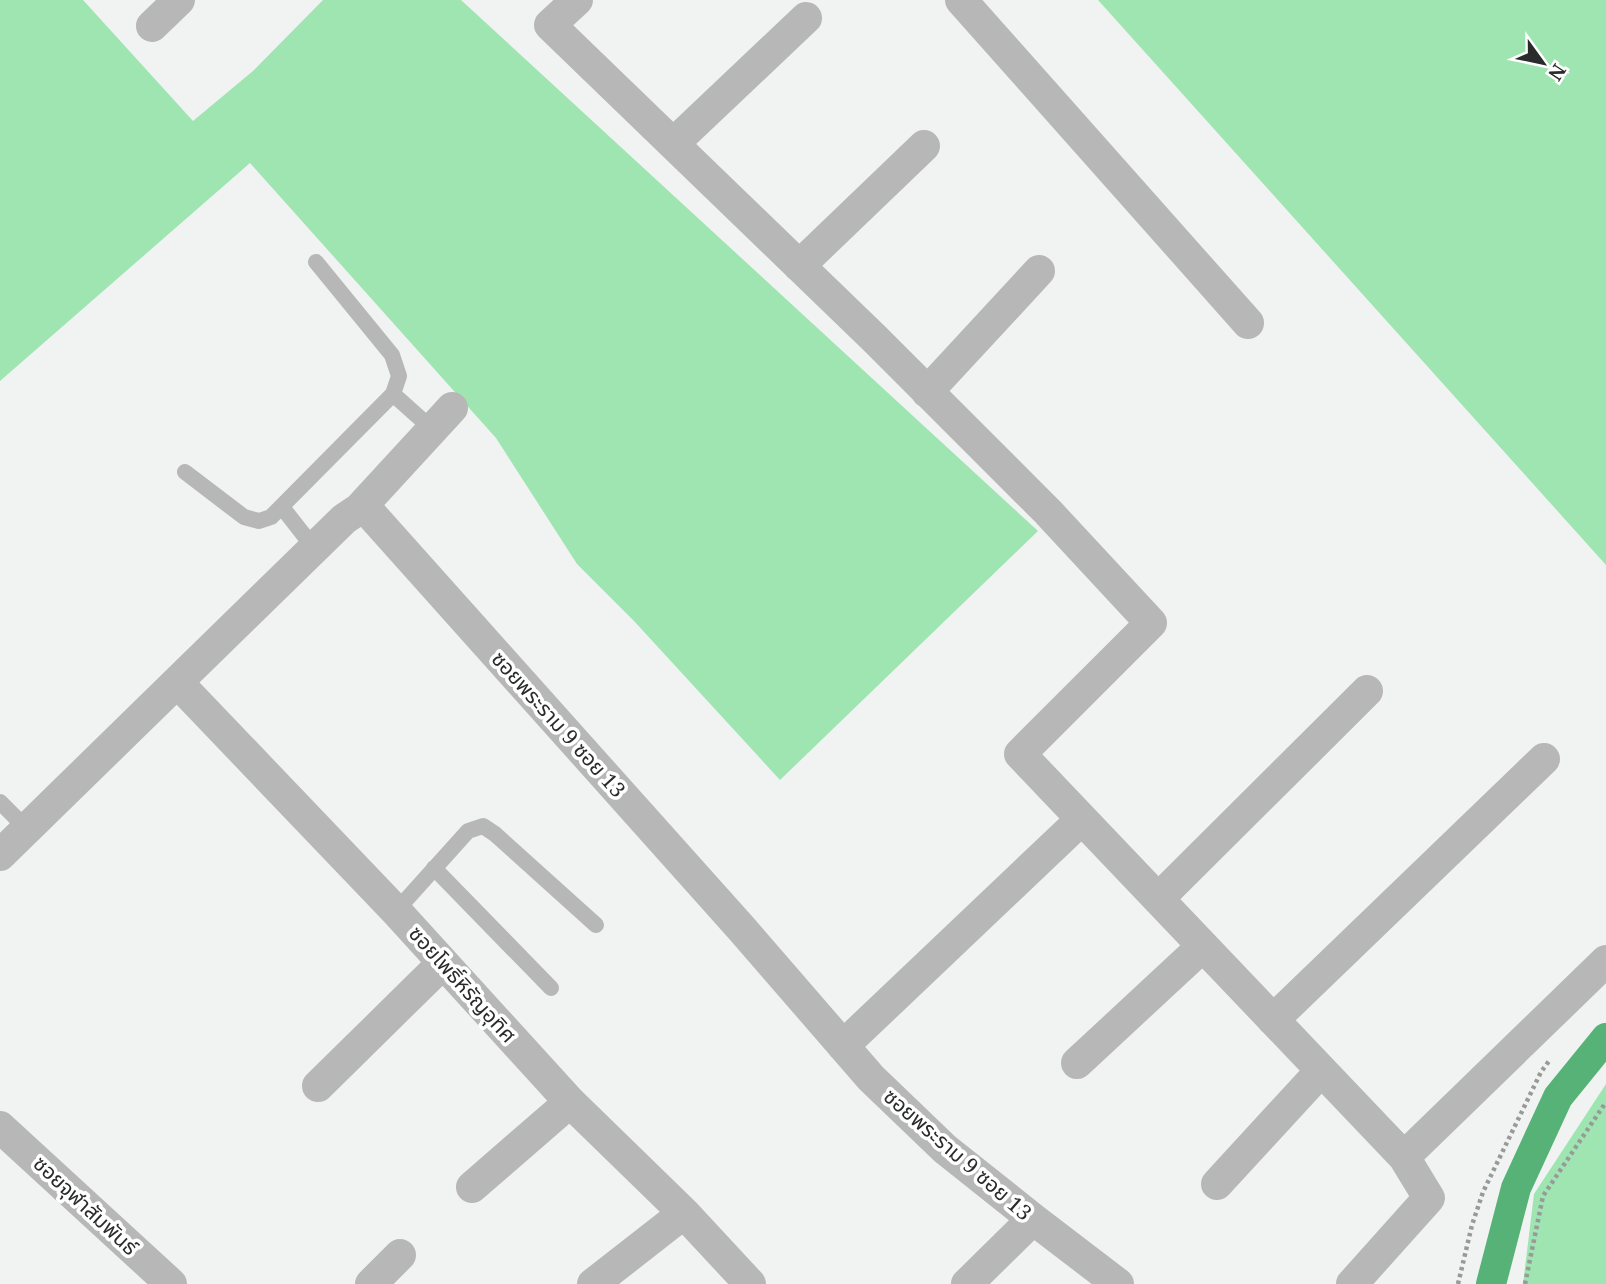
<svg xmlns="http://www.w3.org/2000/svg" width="1606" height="1284" font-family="'Noto Serif','Noto Sans Thai',serif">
  <rect width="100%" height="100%" fill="#f0f3f1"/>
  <path fill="#9ee5b2" d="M 0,0 L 83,0 L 193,121 L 253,71 L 323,0 L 461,0 L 1038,531 L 780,780 L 634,621 L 577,564 L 496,438 L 250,163 L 0,381 Z
    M 1098,0 L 1606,0 L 1606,565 Z
    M 1606,1084 L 1606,1284 L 1523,1284 L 1534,1194 Z"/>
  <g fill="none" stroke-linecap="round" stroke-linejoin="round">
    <path stroke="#56b276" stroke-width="30" d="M 1491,1284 L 1516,1188 L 1558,1097 L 1606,1038"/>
    <path stroke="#979a98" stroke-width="4.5" stroke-dasharray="3.5 3.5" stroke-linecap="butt" d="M 1458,1284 L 1472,1225 L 1483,1192 L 1541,1072 L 1549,1061
      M 1525,1284 L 1543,1196 L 1606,1102"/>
    <path stroke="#b6b7b6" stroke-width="16" d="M 393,394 L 432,429
      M 185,472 L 244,517 L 259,521 L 271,517 L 393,394 L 399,376 L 392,355 L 316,262
      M 282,507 L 314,548
      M 0,802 L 27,829
      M 434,868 L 551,988
      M 396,911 L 468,831 L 483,826 L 495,834 L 596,925"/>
    <path stroke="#b6b7b6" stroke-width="32" d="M 577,0 L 550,25 L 874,338 L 1048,512 L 1151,623 L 1020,754 L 1404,1157 L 1606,961
      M 961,0 L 1248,323
      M 152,26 L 179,0
      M 673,144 L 806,18
      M 799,266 L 924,146
      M 927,392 L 1039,271
      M 359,509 L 452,408
      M 177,682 L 396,911 L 570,1102 L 684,1213 L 750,1284
      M 0,855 L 344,519 L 359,509 L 369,512 L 741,928 L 871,1078 L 945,1149 L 1033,1219 L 1118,1284
      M 1158,899 L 1367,691
      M 1273,1020 L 1544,759
      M 843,1046 L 1082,819
      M 1077,1063 L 1203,946
      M 318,1086 L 443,963
      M 0,1127 L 171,1284
      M 1217,1184 L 1321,1071
      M 472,1187 L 570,1102
      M 371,1284 L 400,1255
      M 593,1284 L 684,1213
      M 967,1284 L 1033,1219
      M 1352,1284 L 1429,1198 L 1404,1157"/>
  </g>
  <g text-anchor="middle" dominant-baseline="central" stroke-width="7" stroke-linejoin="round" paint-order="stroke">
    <g font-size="21" fill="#2a2c2b" stroke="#fff">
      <text transform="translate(559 724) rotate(48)">ซอยพระราม 9 ซอย 13</text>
      <text transform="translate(463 984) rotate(48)">ซอยโพธิ์หิรัญอุทิศ</text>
      <text transform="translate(958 1154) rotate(41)">ซอยพระราม 9 ซอย 13</text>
      <text transform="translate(86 1205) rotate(43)">ซอยจุฬาสัมพันธ์</text>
    </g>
  </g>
  <g transform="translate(1543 63) rotate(123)" stroke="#ffffff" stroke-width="5" paint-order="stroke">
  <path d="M0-5L12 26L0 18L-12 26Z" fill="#2a2c2b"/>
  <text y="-10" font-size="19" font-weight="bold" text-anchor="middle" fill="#2a2c2b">N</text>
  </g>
</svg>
